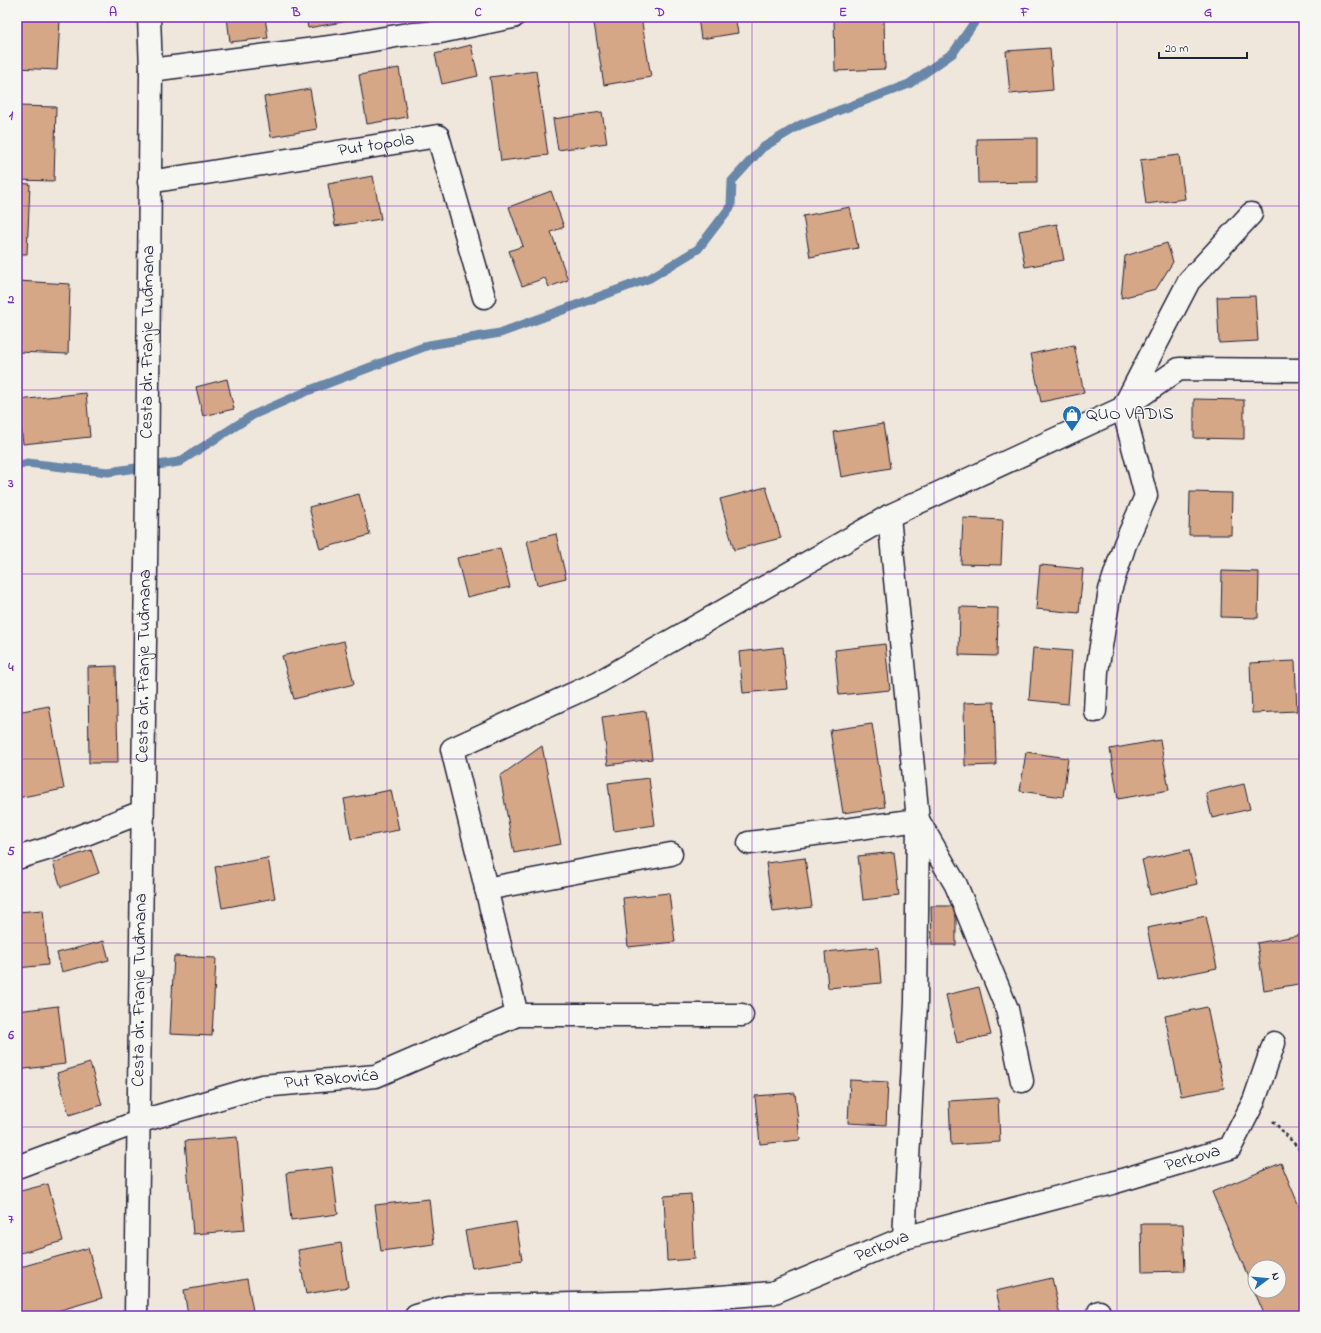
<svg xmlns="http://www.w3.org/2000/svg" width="1321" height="1333" font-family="'Indie Flower',sans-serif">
  <rect width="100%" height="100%" fill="#efe6dc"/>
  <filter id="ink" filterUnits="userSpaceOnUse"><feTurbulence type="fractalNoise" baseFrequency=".025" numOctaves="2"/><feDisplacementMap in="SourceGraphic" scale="8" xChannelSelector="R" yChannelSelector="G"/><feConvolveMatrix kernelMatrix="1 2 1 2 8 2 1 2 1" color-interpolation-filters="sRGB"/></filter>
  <g filter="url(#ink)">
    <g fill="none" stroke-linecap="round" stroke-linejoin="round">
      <path stroke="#6887a9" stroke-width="9" d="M 17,466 L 27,463 L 108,472 L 179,462 L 253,415 L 310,390 L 429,345 L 500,333 L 650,278 L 698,249 L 731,206 L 732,181 L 762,148 L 800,125 L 909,84 L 953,53 L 978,17"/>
    </g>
    <path fill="#d5a786" stroke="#22223b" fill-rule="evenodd" d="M 227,17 L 265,17 L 268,38 L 230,42 Z
      M 306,17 L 353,17 L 354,20 L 308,28 Z
      M 593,17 L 641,17 L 651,77 L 604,85 Z
      M 698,17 L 735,17 L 738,33 L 701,39 Z
      M 834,17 L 884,17 L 885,69 L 835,71 Z
      M 17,18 L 60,20 L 57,70 L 17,68 Z
      M 471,45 L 478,76 L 442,84 L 435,54 Z
      M 1050,48 L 1053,90 L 1010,94 L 1006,51 Z
      M 399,68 L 407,117 L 367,124 L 359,75 Z
      M 536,71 L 548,155 L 501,161 L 490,77 Z
      M 310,89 L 317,129 L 271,137 L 264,97 Z
      M 17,106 L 56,107 L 54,181 L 17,180 Z
      M 602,112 L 607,143 L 558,150 L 553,119 Z
      M 1037,138 L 1037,182 L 978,183 L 977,139 Z
      M 1179,155 L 1185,199 L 1146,204 L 1140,160 Z
      M 373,176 L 381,219 L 335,226 L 328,184 Z
      M 17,183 L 30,184 L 27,254 L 17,254 Z
      M 551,191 L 564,227 L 551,232 L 568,280 L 549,287 L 545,278 L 522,286 L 509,251 L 523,246 L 509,207 Z
      M 850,207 L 858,248 L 810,257 L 803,216 Z
      M 1057,224 L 1064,260 L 1025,267 L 1019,231 Z
      M 1167,243 L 1173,262 L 1156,289 L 1121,298 L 1125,256 Z
      M 17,281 L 70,284 L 68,354 L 17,352 Z
      M 1255,296 L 1258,341 L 1219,343 L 1217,297 Z
      M 1074,345 L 1084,393 L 1041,402 L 1031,354 Z
      M 227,379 L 234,409 L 203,416 L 196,387 Z
      M 86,393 L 90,437 L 23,444 L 18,400 Z
      M 1194,399 L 1244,400 L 1244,439 L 1194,438 Z
      M 883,424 L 890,468 L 841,477 L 834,432 Z
      M 766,487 L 781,538 L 734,550 L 720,499 Z
      M 1190,492 L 1232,493 L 1231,535 L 1189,535 Z
      M 359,494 L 370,535 L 320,549 L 309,507 Z
      M 963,518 L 1003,520 L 1001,565 L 961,564 Z
      M 556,534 L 566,578 L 537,585 L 527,541 Z
      M 500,548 L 510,587 L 467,597 L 457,558 Z
      M 1040,565 L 1083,569 L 1079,613 L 1036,609 Z
      M 1222,571 L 1259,572 L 1258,618 L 1221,617 Z
      M 960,607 L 998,608 L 997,656 L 959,655 Z
      M 344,641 L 354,684 L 294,699 L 282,656 Z
      M 885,644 L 890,690 L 839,695 L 835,650 Z
      M 783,647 L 787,689 L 743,693 L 739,652 Z
      M 1033,648 L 1072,651 L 1068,704 L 1029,700 Z
      M 1295,661 L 1297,711 L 1252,713 L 1250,663 Z
      M 116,666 L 118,763 L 89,763 L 88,667 Z
      M 994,702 L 996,765 L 965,766 L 964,703 Z
      M 49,706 L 64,789 L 17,798 L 17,712 Z
      M 646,711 L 652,759 L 608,765 L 602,717 Z
      M 872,724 L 885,807 L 843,813 L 830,730 Z
      M 1160,740 L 1169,790 L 1118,799 L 1110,749 Z
      M 542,746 L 561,844 L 514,853 L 500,776 Z
      M 1026,752 L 1068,758 L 1063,797 L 1020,791 Z
      M 649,778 L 655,825 L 614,831 L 608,783 Z
      M 1244,784 L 1250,809 L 1212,818 L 1206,793 Z
      M 391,790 L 399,830 L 351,839 L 344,799 Z
      M 91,850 L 99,873 L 61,887 L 53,863 Z
      M 1189,850 L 1197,884 L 1150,895 L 1142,860 Z
      M 894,852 L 899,896 L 863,900 L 858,856 Z
      M 268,858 L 275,898 L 222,908 L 215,867 Z
      M 805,858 L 812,907 L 773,912 L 766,863 Z
      M 669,893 L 675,942 L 628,947 L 623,898 Z
      M 931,906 L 956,906 L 956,945 L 932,945 Z
      M 43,910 L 48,965 L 17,968 L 17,912 Z
      M 1206,916 L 1217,968 L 1158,980 L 1147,928 Z
      M 1301,935 L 1304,955 L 1304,983 L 1264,990 L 1257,943 Z
      M 104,941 L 109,960 L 62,972 L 57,953 Z
      M 878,947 L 881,983 L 828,988 L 825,952 Z
      M 174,956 L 216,958 L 212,1036 L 170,1034 Z
      M 979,987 L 991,1035 L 957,1043 L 946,995 Z
      M 58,1006 L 65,1064 L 17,1070 L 17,1011 Z
      M 1207,1007 L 1224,1088 L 1181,1096 L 1165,1016 Z
      M 90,1063 L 102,1105 L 69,1115 L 57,1073 Z
      M 850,1080 L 888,1082 L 886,1125 L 848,1123 Z
      M 795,1093 L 800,1140 L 760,1144 L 755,1096 Z
      M 998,1098 L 1000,1142 L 951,1145 L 949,1101 Z
      M 237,1137 L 245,1230 L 193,1234 L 185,1141 Z
      M 1281,1163 L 1304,1218 L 1304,1316 L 1265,1316 L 1212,1192 ZM 1255,1267 L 1279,1267 L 1279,1291 L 1255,1291 Z
      M 332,1167 L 338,1214 L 291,1220 L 286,1173 Z
      M 48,1184 L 63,1241 L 17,1254 L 17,1192 Z
      M 691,1194 L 694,1259 L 667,1261 L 664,1196 Z
      M 429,1199 L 434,1244 L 381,1251 L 375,1205 Z
      M 516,1222 L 522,1260 L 472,1268 L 465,1231 Z
      M 1141,1224 L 1183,1224 L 1185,1271 L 1142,1272 Z
      M 341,1243 L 348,1287 L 306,1294 L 298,1250 Z
      M 88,1248 L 102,1298 L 40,1316 L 17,1316 L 17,1268 Z
      M 1052,1278 L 1060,1316 L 1002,1316 L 996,1291 Z
      M 247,1279 L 254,1316 L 188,1316 L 184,1290 Z"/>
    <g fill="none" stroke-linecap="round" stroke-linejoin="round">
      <defs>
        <g id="minor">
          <path d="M 151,70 L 338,46 L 402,35 L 440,32 L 513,17"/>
          <path id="s1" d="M 149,182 L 438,136 L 484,297"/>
          <path d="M 889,516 L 918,820 L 916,1003 L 904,1238"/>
          <path d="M 1095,711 L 1097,671 L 1110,590 L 1125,544 L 1146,496 L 1123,408 L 1179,369 L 1304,370"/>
          <path d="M 749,843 L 918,820 L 956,885 L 1007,1009 L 1022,1081"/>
          <path d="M 17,858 L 50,848 L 142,812"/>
          <path d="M 486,889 L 671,854"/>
          <path d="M 517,1015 L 452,749 L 599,682 L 889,516 L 1123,408 L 1189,281 L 1251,214"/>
          <path id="s2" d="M 17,1167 L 138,1122 L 262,1086 L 376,1076 L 517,1015 L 742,1015"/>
          <path id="s3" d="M 416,1316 L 448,1307 L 652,1302 L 772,1293 L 904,1238 L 1112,1183 L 1230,1148 L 1254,1101 L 1274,1043"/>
          <path d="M 1098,1316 L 1099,1312"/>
        </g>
        <g id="major">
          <path id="s4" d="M 136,1316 L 147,491 L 151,70 L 149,17"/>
        </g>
      </defs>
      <use href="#minor" stroke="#22223b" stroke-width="25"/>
      <use href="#major" stroke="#22223b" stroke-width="25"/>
      <path stroke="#22223b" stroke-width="2.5" stroke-dasharray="3 3" stroke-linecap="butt" d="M 1273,1121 L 1304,1154"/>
      <use href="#minor" stroke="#f6f6f2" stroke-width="22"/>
      <use href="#major" stroke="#f6f6f2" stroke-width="22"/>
    </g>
  </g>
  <path fill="none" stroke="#7b2cbf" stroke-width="1" stroke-opacity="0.55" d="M 204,17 L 204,1316M 387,17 L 387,1316M 569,17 L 569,1316M 752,17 L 752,1316M 934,17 L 934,1316M 1117,17 L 1117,1316M 17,206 L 1304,206M 17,390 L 1304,390M 17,574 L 1304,574M 17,759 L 1304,759M 17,943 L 1304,943M 17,1127 L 1304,1127"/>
  <defs>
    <symbol id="shop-pin" viewBox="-11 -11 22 30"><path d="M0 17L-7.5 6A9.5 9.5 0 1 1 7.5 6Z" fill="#1f6fb2" stroke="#f6f6f2"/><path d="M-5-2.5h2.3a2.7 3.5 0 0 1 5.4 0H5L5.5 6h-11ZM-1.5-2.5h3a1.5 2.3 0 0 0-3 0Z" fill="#fff"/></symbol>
  </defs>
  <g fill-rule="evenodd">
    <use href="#shop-pin" x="1061" y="404" width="22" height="30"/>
  </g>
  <g text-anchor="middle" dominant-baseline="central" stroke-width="3" stroke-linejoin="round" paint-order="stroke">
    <g font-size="18" fill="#22223b" stroke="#f6f6f2">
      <text stroke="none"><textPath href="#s1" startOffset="230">Put topola</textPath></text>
      <text stroke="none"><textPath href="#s4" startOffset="974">Cesta dr. Franje Tuđmana</textPath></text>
      <text stroke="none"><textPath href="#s4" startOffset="650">Cesta dr. Franje Tuđmana</textPath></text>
      <text stroke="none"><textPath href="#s4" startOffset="326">Cesta dr. Franje Tuđmana</textPath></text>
      <text stroke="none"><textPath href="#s2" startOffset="328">Put Rakovića</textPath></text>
      <text stroke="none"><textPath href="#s3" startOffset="800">Perkova</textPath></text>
      <text stroke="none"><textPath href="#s3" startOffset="477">Perkova</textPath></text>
    </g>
    <g font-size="18" fill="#22223b" stroke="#f6f6f2" text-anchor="start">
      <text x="1086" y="415">QUO VADIS</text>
    </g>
  </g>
  <rect width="1321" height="1333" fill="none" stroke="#f6f6f2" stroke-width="44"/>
  <g transform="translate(1267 1279) rotate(74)"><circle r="19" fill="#f6f6f2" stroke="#a1a1a9"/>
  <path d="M0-3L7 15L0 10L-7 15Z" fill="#1f6fb2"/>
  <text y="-6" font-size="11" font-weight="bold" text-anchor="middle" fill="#22223b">N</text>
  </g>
  <path d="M1159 52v6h88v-6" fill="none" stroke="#22223b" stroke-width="2"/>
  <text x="1165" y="52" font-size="12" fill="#22223b" stroke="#f6f6f2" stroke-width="3" paint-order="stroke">20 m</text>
  <rect x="22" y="22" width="1277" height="1289" fill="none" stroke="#7b2cbf" stroke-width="1.5"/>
  <g font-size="13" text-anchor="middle" font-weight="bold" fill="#7b2cbf">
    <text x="113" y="16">A</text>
    <text x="296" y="16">B</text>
    <text x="478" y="16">C</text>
    <text x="660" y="16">D</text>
    <text x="843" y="16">E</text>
    <text x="1025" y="16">F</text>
    <text x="1208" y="16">G</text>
    <text x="11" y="119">1</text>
    <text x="11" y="303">2</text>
    <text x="11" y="487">3</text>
    <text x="11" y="671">4</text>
    <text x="11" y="855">5</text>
    <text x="11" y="1039">6</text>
    <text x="11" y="1223">7</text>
  </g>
</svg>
